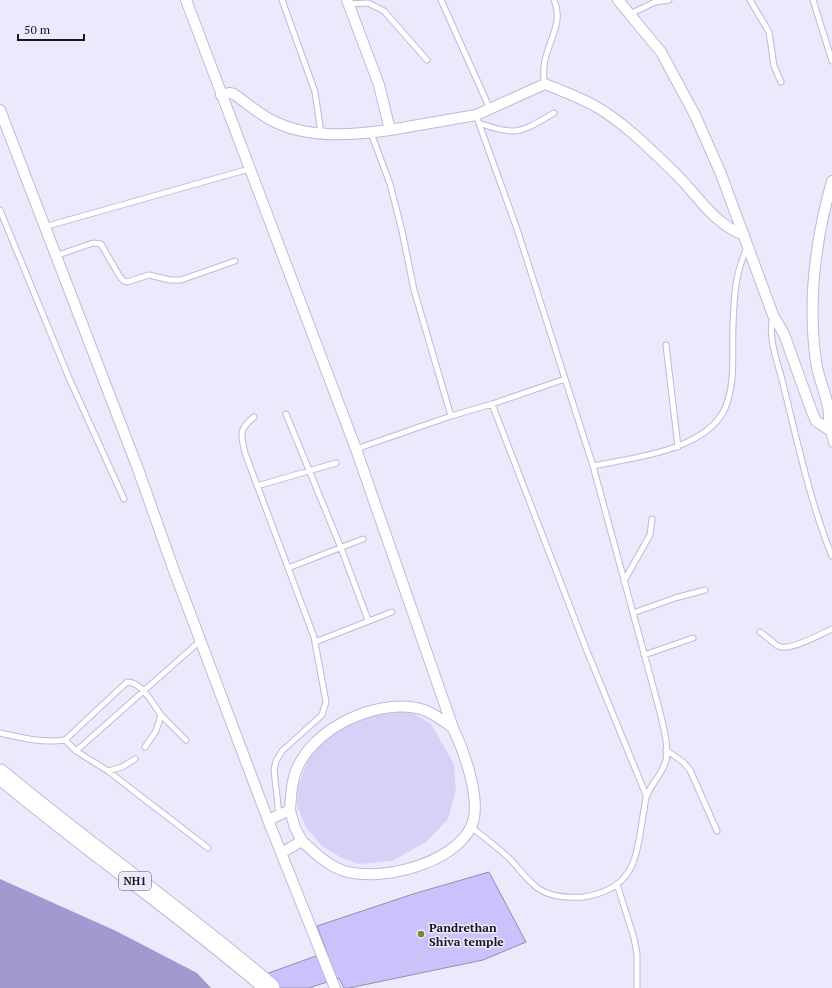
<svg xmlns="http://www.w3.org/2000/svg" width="832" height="988" font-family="'PT Serif',serif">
  <rect width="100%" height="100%" fill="#ebe9fc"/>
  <path fill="#d6d2f7" d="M 409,711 L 431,724 L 454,764 L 456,790 L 448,819 L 426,842 L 392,861 L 359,864 L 342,858 L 322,846 L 306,827 L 297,806 L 298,785 L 312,751 L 351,720 L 374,712 Z"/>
  <path fill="#a199cf" d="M 0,879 L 116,931 L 197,973 L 211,988 L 0,988 Z"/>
  <path fill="#cac3fb" stroke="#928eab" d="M 489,872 L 526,942 L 483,960 L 349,988 L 344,988 L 339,978 L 309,988 L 281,988 L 266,974 L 327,952 L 317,926 L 413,894 Z"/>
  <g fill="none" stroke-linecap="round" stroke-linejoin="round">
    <defs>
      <path id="lane" d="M 282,0 L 315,92 L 321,133
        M 441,0 L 490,109
        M 750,0 L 769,32 L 774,66 L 781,82
        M 813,0 L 832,61
        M 349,4 L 368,3 L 384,11 L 427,60
        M 630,14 L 655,2 L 669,0
        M 545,84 C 537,51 567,28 554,0
        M 479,123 C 517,137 521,132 554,113
        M 371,133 L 390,184 L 402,231 L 414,290 L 451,416
        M 0,210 L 69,378 L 124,499
        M 44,227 L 249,169
        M 55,256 L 93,243 L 101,244 L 120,277 L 124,281 L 127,282 L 149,275 L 170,280 L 181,280 L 235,261
        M 773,316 C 767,339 779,365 784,388 C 798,444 810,502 832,556
        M 666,345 L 678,447
        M 492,404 L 587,651 L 646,795
        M 286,414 L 341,548 L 368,620
        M 254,417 C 238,430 241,434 245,453 L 314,637 L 326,702 L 322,715 L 282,751 L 276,761 L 274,770 L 279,815
        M 828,429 L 832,444
        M 356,449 L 451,416 L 492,404 L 565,379
        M 593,466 C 635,457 715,450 728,400 C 735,377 732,349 733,325 C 734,297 735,273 747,248
        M 257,486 L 336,463
        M 288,568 L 363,539
        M 624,581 L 650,535 L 652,519
        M 633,613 L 675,598 L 705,590
        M 760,632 C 766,636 772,642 778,646 C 789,652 821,634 832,629
        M 315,642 L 392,612
        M 644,655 L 693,638
        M 161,715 L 186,740
        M 0,733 C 22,738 42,743 65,740
        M 666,750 L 683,762 L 690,770 L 717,831
        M 76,751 L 65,740 L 127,682 C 142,682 153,704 161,715 L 156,731 L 145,747
        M 135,759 L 122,767 L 108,771 L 76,751 L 200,641
        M 108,771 L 208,848
        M 471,827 C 484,837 497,847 509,858 C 519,868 527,881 539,889 C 551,897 568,898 583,897 C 638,889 636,854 644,810 C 645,805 645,799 647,795 C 652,783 663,773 666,760 C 669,745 663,726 660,712 L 593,466 L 517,229 L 476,115
        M 617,884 L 634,938 L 637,954 L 637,988"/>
      <path id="street" d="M 186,0 L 356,449 L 453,728 C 464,751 483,803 471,827 C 453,864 381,882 344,871 C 328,866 314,852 302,841 L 281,853
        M 618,0 L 661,52 L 695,115 L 721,174 L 773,315 L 784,334 L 812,412 L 816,421 L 828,429 C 832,410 824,393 819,375 C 816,366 815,355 814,345 C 809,290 817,234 832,181
        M 221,95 L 229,93 L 234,94 C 248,104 260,115 275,122 C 310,139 353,135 390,130 L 379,85 L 347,0
        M 0,110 L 138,469 L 173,568 L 268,820 L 335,988
        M 390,130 L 476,115 L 545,84 C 562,91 579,97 595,106 C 625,123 652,151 677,175 C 697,195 715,225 744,235
        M 290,810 L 295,828 L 302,841
        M 268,820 L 290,810 C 291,797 291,783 296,771 C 313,727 380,696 424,710 C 435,714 444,721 453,728"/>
      <path id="highway" d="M 0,774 C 88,848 183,913 270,988"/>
    </defs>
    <use href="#lane" stroke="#bebad9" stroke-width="7"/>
    <use href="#street" stroke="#bebad9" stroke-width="12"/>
    <use href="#highway" stroke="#bebad9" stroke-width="21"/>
    <use href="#lane" stroke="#fff" stroke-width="5"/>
    <use href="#street" stroke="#fff" stroke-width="10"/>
    <use href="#highway" stroke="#fff" stroke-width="19"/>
  </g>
  <circle fill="#82852f" stroke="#ebe9fc" stroke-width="1.5" cx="421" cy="934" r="4"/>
  <g text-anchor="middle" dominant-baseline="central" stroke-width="3" stroke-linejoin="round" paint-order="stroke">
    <rect fill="#ebe9fc" stroke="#575562" stroke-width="1" x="119" y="872" width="32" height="18" rx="3"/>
    <g font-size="11" font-weight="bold" fill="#171520">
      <text x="135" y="881">NH1</text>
    </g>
    <g font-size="12" font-weight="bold" fill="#171520" stroke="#ebe9fc" text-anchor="start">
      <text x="429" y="927">Pandrethan<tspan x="429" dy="14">Shiva temple</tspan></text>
    </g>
  </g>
  <path d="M18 34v6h66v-6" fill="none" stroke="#171520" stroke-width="2"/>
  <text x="24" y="34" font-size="12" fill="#171520" stroke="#ebe9fc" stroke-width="3" paint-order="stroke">50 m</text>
</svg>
